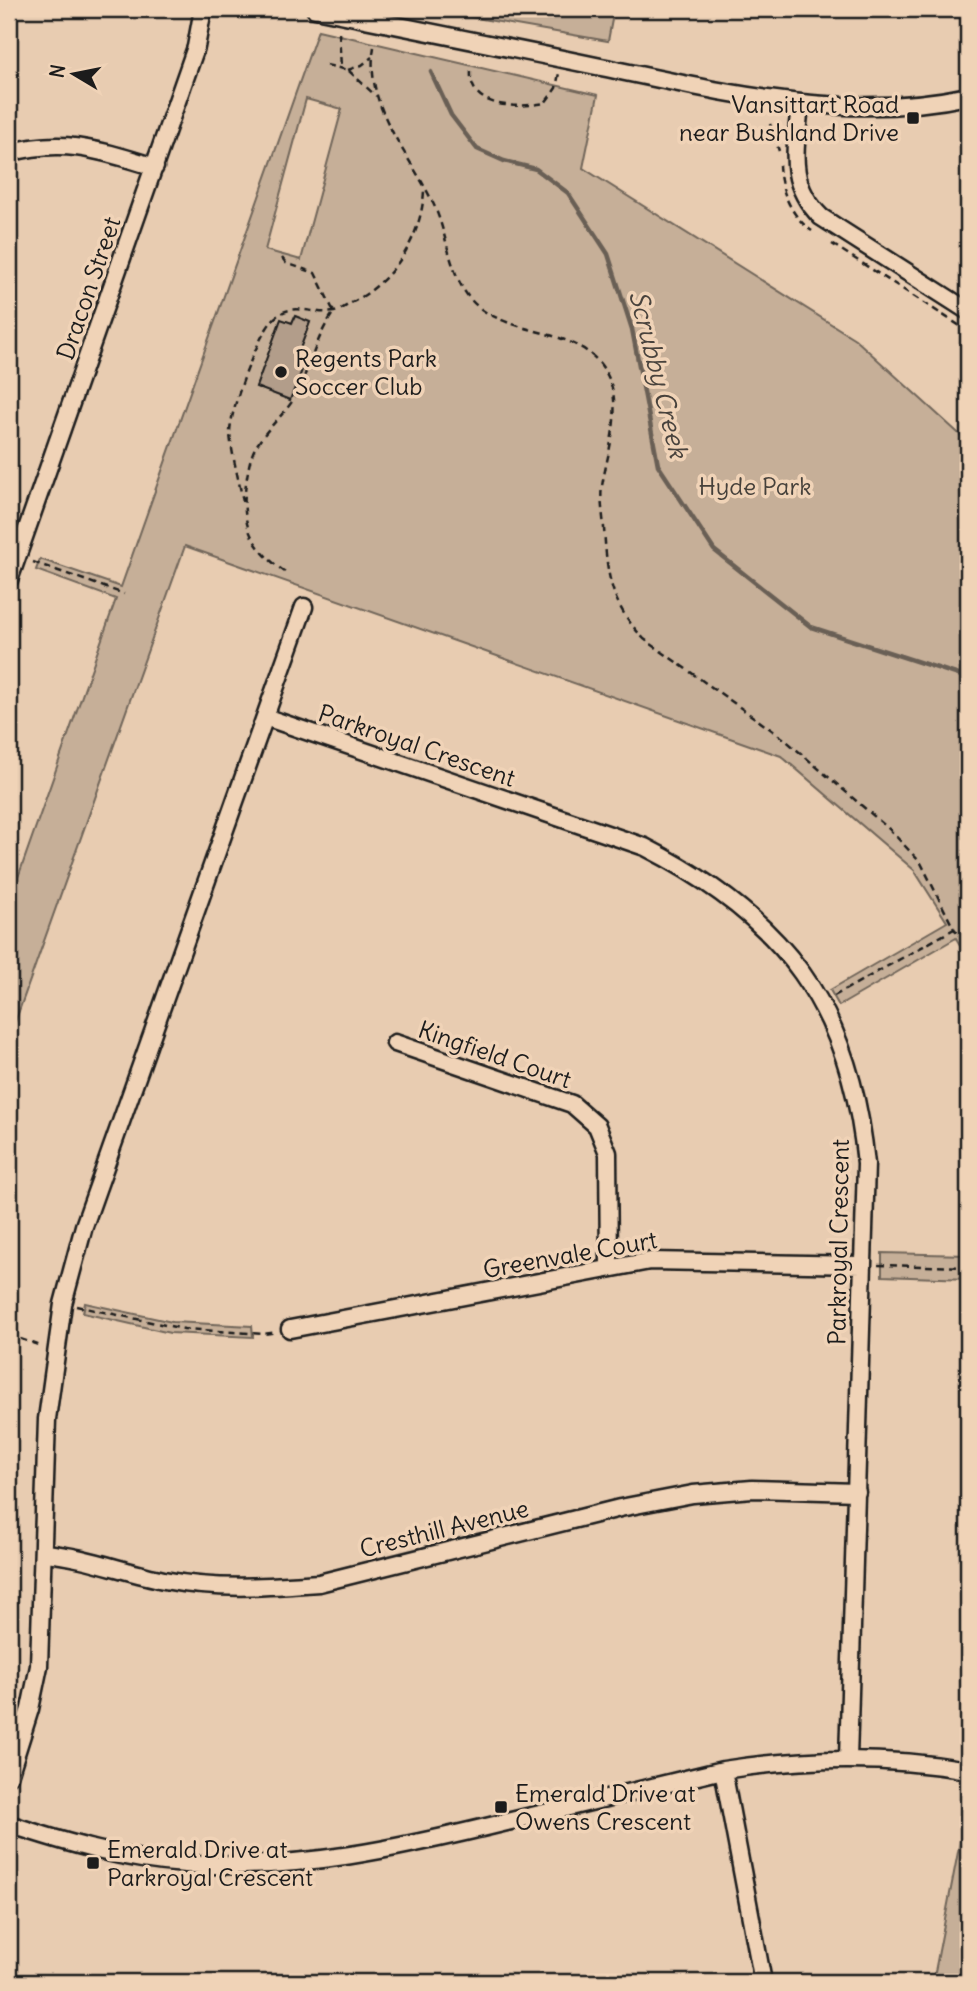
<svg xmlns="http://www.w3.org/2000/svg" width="977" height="1991" font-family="Delius,sans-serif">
  <rect width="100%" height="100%" fill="#e8ccb1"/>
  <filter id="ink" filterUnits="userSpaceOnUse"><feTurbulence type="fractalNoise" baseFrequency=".0143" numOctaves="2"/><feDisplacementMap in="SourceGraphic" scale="14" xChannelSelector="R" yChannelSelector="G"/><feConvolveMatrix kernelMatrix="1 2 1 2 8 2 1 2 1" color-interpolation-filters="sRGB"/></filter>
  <g filter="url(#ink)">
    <path fill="#c6af98" stroke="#71665a" stroke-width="2" fill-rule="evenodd" d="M 424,9 L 614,9 L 608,41 Z
      M 318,30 L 598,95 L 583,168 L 855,339 L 968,442 L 968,959 L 956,938 L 839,1006 L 830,990 L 947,922 L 914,870 L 781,756 L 185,546 L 9,1039 L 9,903 L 116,599 L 36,570 L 40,559 L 121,587 ZM 306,99 L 342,109 L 301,260 L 265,250 ZM 295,316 L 310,322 L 298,354 L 306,358 L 290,400 L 256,387 L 281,320 L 292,323 Z
      M 882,1253 L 968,1255 L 968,1279 L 882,1276 Z
      M 85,1303 L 172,1322 L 252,1326 L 253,1337 L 170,1333 L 83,1313 Z
      M 968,1800 L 968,1982 L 933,1982 Z"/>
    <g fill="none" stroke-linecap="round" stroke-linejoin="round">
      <path stroke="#695f54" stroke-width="4.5" d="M 431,72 L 451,115 L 477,149 L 504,161 L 536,169 L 568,193 L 608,254 L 632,329 L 658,465 L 714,550 L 811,627 L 968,678"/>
    </g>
    <path fill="#b29d8a" stroke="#1c1c1c" stroke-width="2" d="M 295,316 L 310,322 L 298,354 L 307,358 L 290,400 L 256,387 L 281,319 L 292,323 Z"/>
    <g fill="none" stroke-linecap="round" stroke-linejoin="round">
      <defs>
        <path id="minor" d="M 315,9 C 411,28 506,47 601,67 C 723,92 844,123 968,96
          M 800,105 C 796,149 786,182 821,217 L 968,311
          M 9,153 C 64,137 102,151 155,167
          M 9,580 L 196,47 L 203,9
          M 265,717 L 645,847 C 784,918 851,1007 866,1164 L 848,1759
          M 395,1043 L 572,1104 L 597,1126 L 608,1153 L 609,1267
          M 290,1329 L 650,1261 L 861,1265
          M 43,1553 C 85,1556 123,1572 164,1580 C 215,1590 266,1587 319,1583 L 620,1508 L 693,1494 L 752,1489 L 857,1492
          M 723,1770 L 763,1982
          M 9,1776 L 30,1709 L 39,1666 L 47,1419 L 63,1304 L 84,1226 L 304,607
          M 9,1824 C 66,1843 125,1860 185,1864 C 299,1871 401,1848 511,1821 C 581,1804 652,1787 723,1770 C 805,1757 886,1756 968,1770"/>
      </defs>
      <use href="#minor" stroke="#1c1c1c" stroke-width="21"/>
      <path stroke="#1c1c1c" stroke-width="2.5" stroke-dasharray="7 5" stroke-linecap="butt" d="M 486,12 L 488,9
        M 339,33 L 341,67
        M 374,47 C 364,108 409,152 433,203 C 450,238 449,289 484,311 C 523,336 581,330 605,371 C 625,404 608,450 602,486 C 600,499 603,514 604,528 C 607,576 610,603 644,639 L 783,738 L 889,829 L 921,863 L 954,929 L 968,942
        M 326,65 L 348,70 L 376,96
        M 348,70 L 362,65 L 372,57
        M 471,71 C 468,110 519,108 545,103 L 556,88 L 559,73
        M 770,124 L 779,151
        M 779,165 C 780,189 791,217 812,231
        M 832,244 L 968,331
        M 282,258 L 286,263 L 315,273 L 334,312 C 316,337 310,367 296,395 C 287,412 270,425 259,442 C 251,452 249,465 247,477 C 239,523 250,548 288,574
        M 243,502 C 239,480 232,456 230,434 C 229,412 259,329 277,316 C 294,302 315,315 334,312 C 340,311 347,305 353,302 C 394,280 422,237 424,190
        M 33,562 L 124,594
        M 834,996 L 954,929 L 968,930
        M 878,1265 L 968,1267
        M 76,1306 L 184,1329 L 264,1334 L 277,1332
        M 9,1335 L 41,1346
        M 964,1982 L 968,1959"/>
      <use href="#minor" stroke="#f0d3b7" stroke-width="16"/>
    </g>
  </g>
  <g fill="#1c1c1c" stroke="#f0d3b7" stroke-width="2.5">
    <rect x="906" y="111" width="14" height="14" rx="3.5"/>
    <circle cx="281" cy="372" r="7"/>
    <rect x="494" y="1800" width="14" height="14" rx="3.5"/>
    <rect x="86" y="1856" width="14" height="14" rx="3.5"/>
  </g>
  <g text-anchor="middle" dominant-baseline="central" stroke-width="7" stroke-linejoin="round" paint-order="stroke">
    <g font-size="24" fill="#1c1c1c" stroke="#f0d3b7" text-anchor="start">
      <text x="899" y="104" text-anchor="end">Vansittart Road<tspan x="899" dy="28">near Bushland Drive</tspan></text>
      <text x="295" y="358">Regents Park<tspan x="295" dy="28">Soccer Club</tspan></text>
      <text x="515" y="1793">Emerald Drive at<tspan x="515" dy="28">Owens Crescent</tspan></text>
      <text x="107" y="1849">Emerald Drive at<tspan x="107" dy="28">Parkroyal Crescent</tspan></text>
    </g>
    <g font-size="24" fill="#1c1c1c" stroke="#f0d3b7">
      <text transform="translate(88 288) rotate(-71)">Dracon Street</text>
      <text transform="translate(417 745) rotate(19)">Parkroyal Crescent</text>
      <text transform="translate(495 1054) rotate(19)">Kingfield Court</text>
      <text transform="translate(838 1242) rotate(-89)">Parkroyal Crescent</text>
      <text transform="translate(570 1254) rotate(-10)">Greenvale Court</text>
      <text transform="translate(444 1528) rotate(-14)">Cresthill Avenue</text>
    </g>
    <g font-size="24" fill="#46413b" stroke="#f0d3b7">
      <text x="755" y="486">Hyde Park</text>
    </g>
    <g font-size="26" font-style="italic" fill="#49433d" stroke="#f0d3b7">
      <text transform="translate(659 374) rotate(76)">Scrubby Creek</text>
    </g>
  </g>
  <rect width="977" height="1991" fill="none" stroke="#f0d3b7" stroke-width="35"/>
  <rect x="18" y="18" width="942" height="1956" fill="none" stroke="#1c1c1c" stroke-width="2.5" filter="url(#ink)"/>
  <g transform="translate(74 74) rotate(280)" stroke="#f0d3b7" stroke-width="5" paint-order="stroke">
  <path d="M0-5L12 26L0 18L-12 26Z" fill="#1c1c1c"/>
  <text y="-10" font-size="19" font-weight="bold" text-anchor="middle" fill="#1c1c1c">N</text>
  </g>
</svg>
